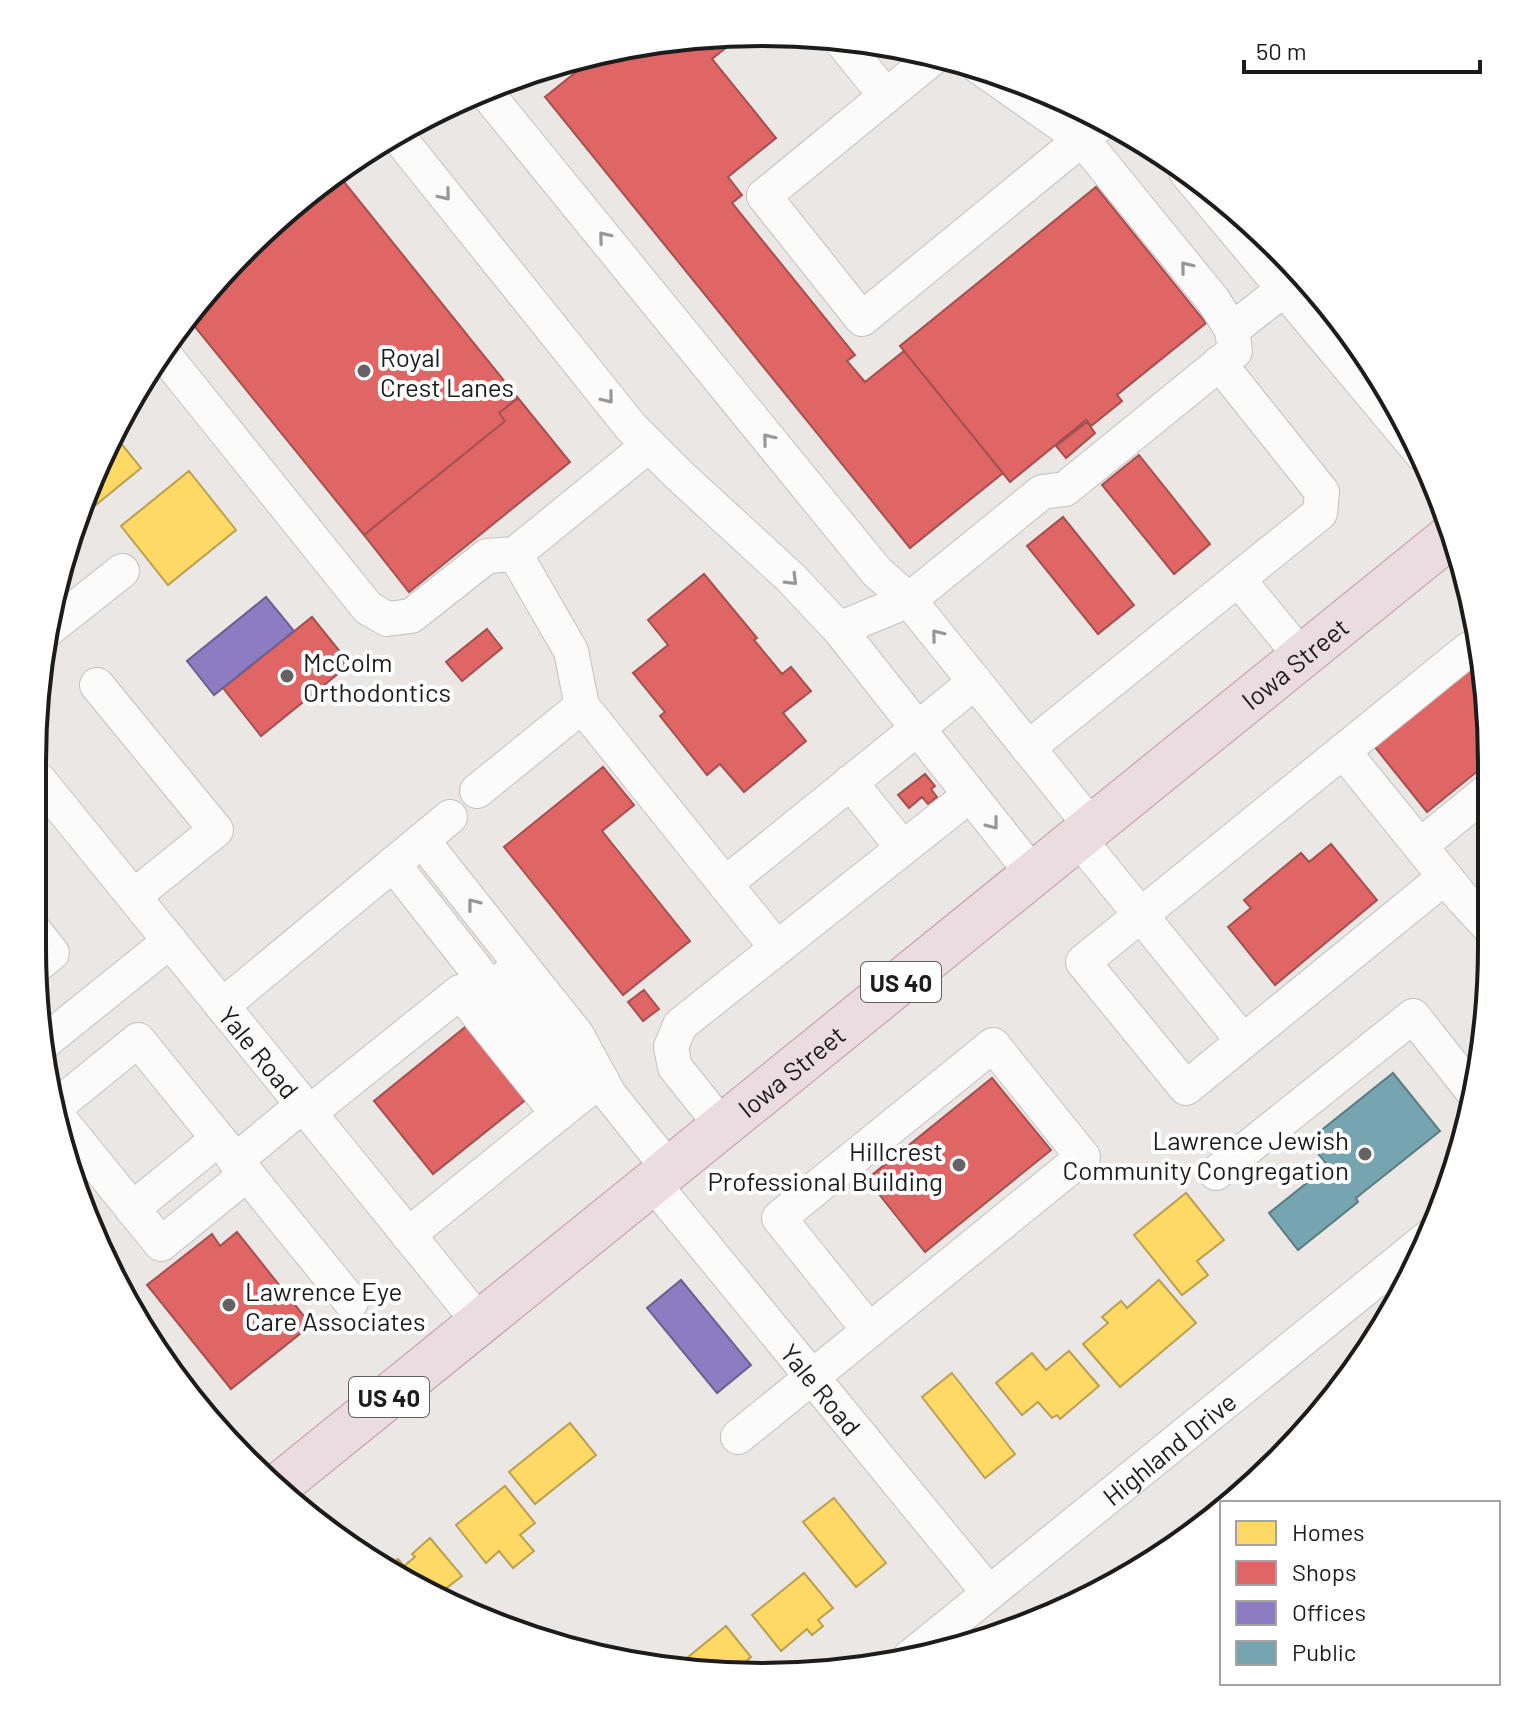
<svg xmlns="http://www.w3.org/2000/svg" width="1524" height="1709" font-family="Barlow,sans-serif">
  <rect width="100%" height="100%" fill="#eae7e4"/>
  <path fill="#ffd966" stroke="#bba050" stroke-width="2" d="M 115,436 L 141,468 L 86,513 Z
    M 189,471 L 236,530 L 168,585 L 121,526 Z
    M 1186,1193 L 1224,1240 L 1197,1261 L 1208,1275 L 1182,1295 L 1134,1235 Z
    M 1159,1280 L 1196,1323 L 1120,1387 L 1083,1344 L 1108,1323 L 1102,1317 L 1121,1301 L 1127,1308 Z
    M 1069,1351 L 1099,1386 L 1060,1419 L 1057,1415 L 1052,1418 L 1038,1402 L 1022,1415 L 996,1383 L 1032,1353 L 1046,1370 Z
    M 952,1373 L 1015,1454 L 985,1478 L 922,1397 Z
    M 570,1423 L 596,1455 L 535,1504 L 509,1472 Z
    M 505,1486 L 535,1523 L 520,1535 L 534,1551 L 513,1568 L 499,1551 L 486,1563 L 456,1525 Z
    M 834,1498 L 886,1563 L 856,1587 L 803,1522 Z
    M 430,1538 L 462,1576 L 440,1593 L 437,1589 L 430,1596 L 386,1569 L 398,1559 L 404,1566 L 415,1557 L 412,1554 Z
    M 804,1573 L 833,1608 L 818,1620 L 823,1626 L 812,1635 L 807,1629 L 781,1651 L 752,1615 Z
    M 726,1626 L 751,1657 L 731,1674 L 697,1671 L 687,1658 Z"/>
  <path fill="#e06666" stroke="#a55050" stroke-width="2" d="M 715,34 L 743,34 L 712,59 L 776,138 L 728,177 L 742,195 L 732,203 L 855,355 L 847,361 L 865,382 L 904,351 L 1003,473 L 910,548 L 545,97 L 601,52 Z
    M 336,172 L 518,398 L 499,413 L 505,421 L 364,535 L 187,317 L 213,280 L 318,183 Z
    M 1096,187 L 1206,323 L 1117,395 L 1122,401 L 1091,426 L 1086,420 L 1010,482 L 900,346 Z
    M 518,398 L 570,462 L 409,592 L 364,535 L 505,421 L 499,413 Z
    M 1087,422 L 1095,433 L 1066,458 L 1056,446 Z
    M 1139,455 L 1210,544 L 1174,574 L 1102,485 Z
    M 1063,517 L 1134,605 L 1098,634 L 1027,546 Z
    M 1063,517 L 1134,605 L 1098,634 L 1027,546 Z
    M 704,574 L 757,638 L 754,640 L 782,674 L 791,667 L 811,691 L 783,713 L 806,741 L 744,792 L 720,764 L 707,775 L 660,716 L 665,712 L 633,673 L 668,645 L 648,620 Z
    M 312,617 L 350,664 L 261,736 L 223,688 Z
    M 487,629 L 502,648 L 462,681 L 446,662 Z
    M 1475,665 L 1484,676 L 1490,715 L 1490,761 L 1427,812 L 1374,746 Z
    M 603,767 L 634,805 L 602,831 L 690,941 L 623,995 L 504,847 Z
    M 925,774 L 935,786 L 931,789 L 937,797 L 928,804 L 922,797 L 909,808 L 898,795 Z
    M 1331,844 L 1377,900 L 1275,985 L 1228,927 L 1251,908 L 1244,900 L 1301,853 L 1309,862 Z
    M 644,990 L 659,1009 L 643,1021 L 628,1002 Z
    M 469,1024 L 528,1098 L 433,1174 L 374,1101 Z
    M 992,1078 L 1051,1150 L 925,1252 L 867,1179 Z
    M 237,1232 L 311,1325 L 231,1389 L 147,1285 L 212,1234 L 220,1246 Z"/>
  <path fill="#8e7cc3" stroke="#6c5f91" stroke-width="2" d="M 266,597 L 294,631 L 214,695 L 187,661 Z
    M 681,1280 L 751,1365 L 717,1393 L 647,1308 Z"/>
  <path fill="#76a5af" stroke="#5b7c83" stroke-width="2" d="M 1393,1073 L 1440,1131 L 1356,1198 L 1358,1202 L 1298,1250 L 1269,1213 L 1328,1166 L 1308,1141 Z"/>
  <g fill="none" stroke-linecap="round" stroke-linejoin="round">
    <defs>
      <g id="minor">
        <path d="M 839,38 L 886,96 L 764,196 L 862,319 L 1105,120"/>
        <path d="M 978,66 L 1082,139 L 1213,300 L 1232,330"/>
        <path d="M 484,90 L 877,572 L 909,600 L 1092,827"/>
        <path d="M 886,96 L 935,56"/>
        <path d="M 396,134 L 631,427 L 679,475 L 791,578 L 839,629 L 1033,874"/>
        <path d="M 1186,172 L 1422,454"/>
        <path d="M 162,352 L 368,608 L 387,619 L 411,616 L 487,556 L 515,554"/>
        <path d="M 649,445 L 515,554 L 571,651 L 582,706 L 725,884"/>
        <path d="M 1238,579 L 1301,656"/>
        <path d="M 839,629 L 909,600 L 1042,492 L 1065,489 L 1235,351 L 1232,330 L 1284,289"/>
        <path d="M 45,632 L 122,571"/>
        <path d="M 97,685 L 216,830 L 134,896"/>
        <path d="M 1028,748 L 1320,513 L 1322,492 L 1219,363"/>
        <path d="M 1343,751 L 1463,899 L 1490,928"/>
        <path id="s1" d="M 39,780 L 480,1323"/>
        <path d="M 850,782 L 903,848"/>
        <path d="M 477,791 L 582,706"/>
        <path d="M 1078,838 L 1243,1041"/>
        <path d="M 422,840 L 521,965"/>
        <path d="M 1420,846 L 1490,789"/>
        <path d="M 393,864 L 490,987"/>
        <path d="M 1445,877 L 1186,1088 L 1083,962 L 1469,649 L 1479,646"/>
        <path d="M 33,929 L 52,953 L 34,968"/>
        <path d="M 777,948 L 725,884 L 975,682"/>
        <path d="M 496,985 L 583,1094"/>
        <path d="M 460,992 L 558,1114"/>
        <path d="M 222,1006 L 450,817"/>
        <path d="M 42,1044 L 170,941"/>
        <path d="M 53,1109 L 138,1040 L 351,1302"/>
        <path d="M 54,1112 L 161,1244 L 247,1174"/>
        <path d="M 309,1113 L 460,992 L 496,985 L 521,965 L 577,1035 L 609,1094 L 669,1169"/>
        <path d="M 722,1126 L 675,1067 L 671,1047 L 680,1025 L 970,795"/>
        <path d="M 235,1161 L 303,1105"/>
        <path d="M 1216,1173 L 1413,1016 L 1474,1093"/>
        <path id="s2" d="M 653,1183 L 989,1593"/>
        <path d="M 132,1209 L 218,1139"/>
        <path d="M 408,1235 L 601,1079"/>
        <path d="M 738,1437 L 1083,1157 L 993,1045 L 779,1218 L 869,1330"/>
        <path id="s3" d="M 909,1658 L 1429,1237"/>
      </g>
      <g id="highway">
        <path id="s4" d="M 278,1486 L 1453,534"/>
      </g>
    </defs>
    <use href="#minor" stroke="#c3c2c0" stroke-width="36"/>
    <use href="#highway" stroke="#c298a9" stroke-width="46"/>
    <use href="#minor" stroke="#fcfbfb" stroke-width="34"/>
    <use href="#highway" stroke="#eadce0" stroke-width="44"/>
  </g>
  <defs><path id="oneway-chevron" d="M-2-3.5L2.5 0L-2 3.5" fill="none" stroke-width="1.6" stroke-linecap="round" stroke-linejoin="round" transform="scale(2)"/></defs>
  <g stroke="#979797">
    <use href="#oneway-chevron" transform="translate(445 195) rotate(51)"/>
    <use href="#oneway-chevron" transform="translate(604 237) rotate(-129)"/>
    <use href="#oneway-chevron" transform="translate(1186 267) rotate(-129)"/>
    <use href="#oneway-chevron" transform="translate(608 398) rotate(51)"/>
    <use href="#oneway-chevron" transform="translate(768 439) rotate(-129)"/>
    <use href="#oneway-chevron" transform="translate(792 580) rotate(45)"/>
    <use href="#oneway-chevron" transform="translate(937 635) rotate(-129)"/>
    <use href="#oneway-chevron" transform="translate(993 824) rotate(52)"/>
    <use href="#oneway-chevron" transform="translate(473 904) rotate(-128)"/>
  </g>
  <g fill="#646362" stroke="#fff" stroke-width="3">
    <circle cx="364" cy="371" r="8"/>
    <circle cx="287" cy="676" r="8"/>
    <circle cx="1365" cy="1154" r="8"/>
    <circle cx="959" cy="1165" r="8"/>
    <circle cx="229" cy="1305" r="8"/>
  </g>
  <g text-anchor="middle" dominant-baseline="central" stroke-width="8" stroke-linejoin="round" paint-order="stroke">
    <g fill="#fff" stroke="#606060" stroke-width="2">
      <rect x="861" y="962" width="80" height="40" rx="6"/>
      <rect x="349" y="1377" width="80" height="40" rx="6"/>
    </g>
    <g font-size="24" font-weight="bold" fill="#1c1c1c">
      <text x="901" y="982">US 40</text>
      <text x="389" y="1397">US 40</text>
    </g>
    <g font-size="26" fill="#1c1c1c" stroke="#fff" text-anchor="start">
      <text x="380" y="356">Royal<tspan x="380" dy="30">Crest Lanes</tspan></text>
      <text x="303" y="661">McColm<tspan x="303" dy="30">Orthodontics</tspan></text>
      <text x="1349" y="1139" text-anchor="end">Lawrence Jewish<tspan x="1349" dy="30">Community Congregation</tspan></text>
      <text x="943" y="1150" text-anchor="end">Hillcrest<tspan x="943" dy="30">Professional Building</tspan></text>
      <text x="245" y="1290">Lawrence Eye<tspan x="245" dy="30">Care Associates</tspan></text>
    </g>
    <g font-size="26" fill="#1c1c1c" stroke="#fff">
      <text stroke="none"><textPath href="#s4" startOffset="1308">Iowa Street</textPath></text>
      <text stroke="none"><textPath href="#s1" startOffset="350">Yale Road</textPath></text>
      <text stroke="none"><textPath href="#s4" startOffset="660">Iowa Street</textPath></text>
      <text stroke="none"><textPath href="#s2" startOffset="266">Yale Road</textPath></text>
      <text stroke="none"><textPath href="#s3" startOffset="334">Highland Drive</textPath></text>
    </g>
  </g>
  <path d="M0 0H1524V1709H0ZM762 46H762A716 716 0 0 1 1478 762V947A716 716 0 0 1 762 1663H762A716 716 0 0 1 46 947V762A716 716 0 0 1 762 46Z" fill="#fff" fill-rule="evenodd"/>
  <path fill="none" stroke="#1c1c1c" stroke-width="4" d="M762 46H762A716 716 0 0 1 1478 762V947A716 716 0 0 1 762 1663H762A716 716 0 0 1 46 947V762A716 716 0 0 1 762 46Z"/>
  <rect x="1220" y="1501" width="280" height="184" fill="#ffffff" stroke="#a4a4a4" stroke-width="2"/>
  <rect x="1236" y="1521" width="40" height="24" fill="#ffd966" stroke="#a4a4a4" stroke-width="2"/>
  <text x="1292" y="1541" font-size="24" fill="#1c1c1c">Homes</text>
  <rect x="1236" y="1561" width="40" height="24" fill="#e06666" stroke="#a4a4a4" stroke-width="2"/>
  <text x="1292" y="1581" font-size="24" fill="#1c1c1c">Shops</text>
  <rect x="1236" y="1601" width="40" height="24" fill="#8e7cc3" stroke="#a4a4a4" stroke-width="2"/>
  <text x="1292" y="1621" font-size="24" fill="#1c1c1c">Offices</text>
  <rect x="1236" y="1641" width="40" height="24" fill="#76a5af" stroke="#a4a4a4" stroke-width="2"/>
  <text x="1292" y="1661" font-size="24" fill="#1c1c1c">Public</text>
  <path d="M1244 60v12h236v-12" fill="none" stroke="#1c1c1c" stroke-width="4"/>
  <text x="1256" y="60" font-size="24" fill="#1c1c1c" stroke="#ffffff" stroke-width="6" paint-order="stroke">50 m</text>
</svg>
